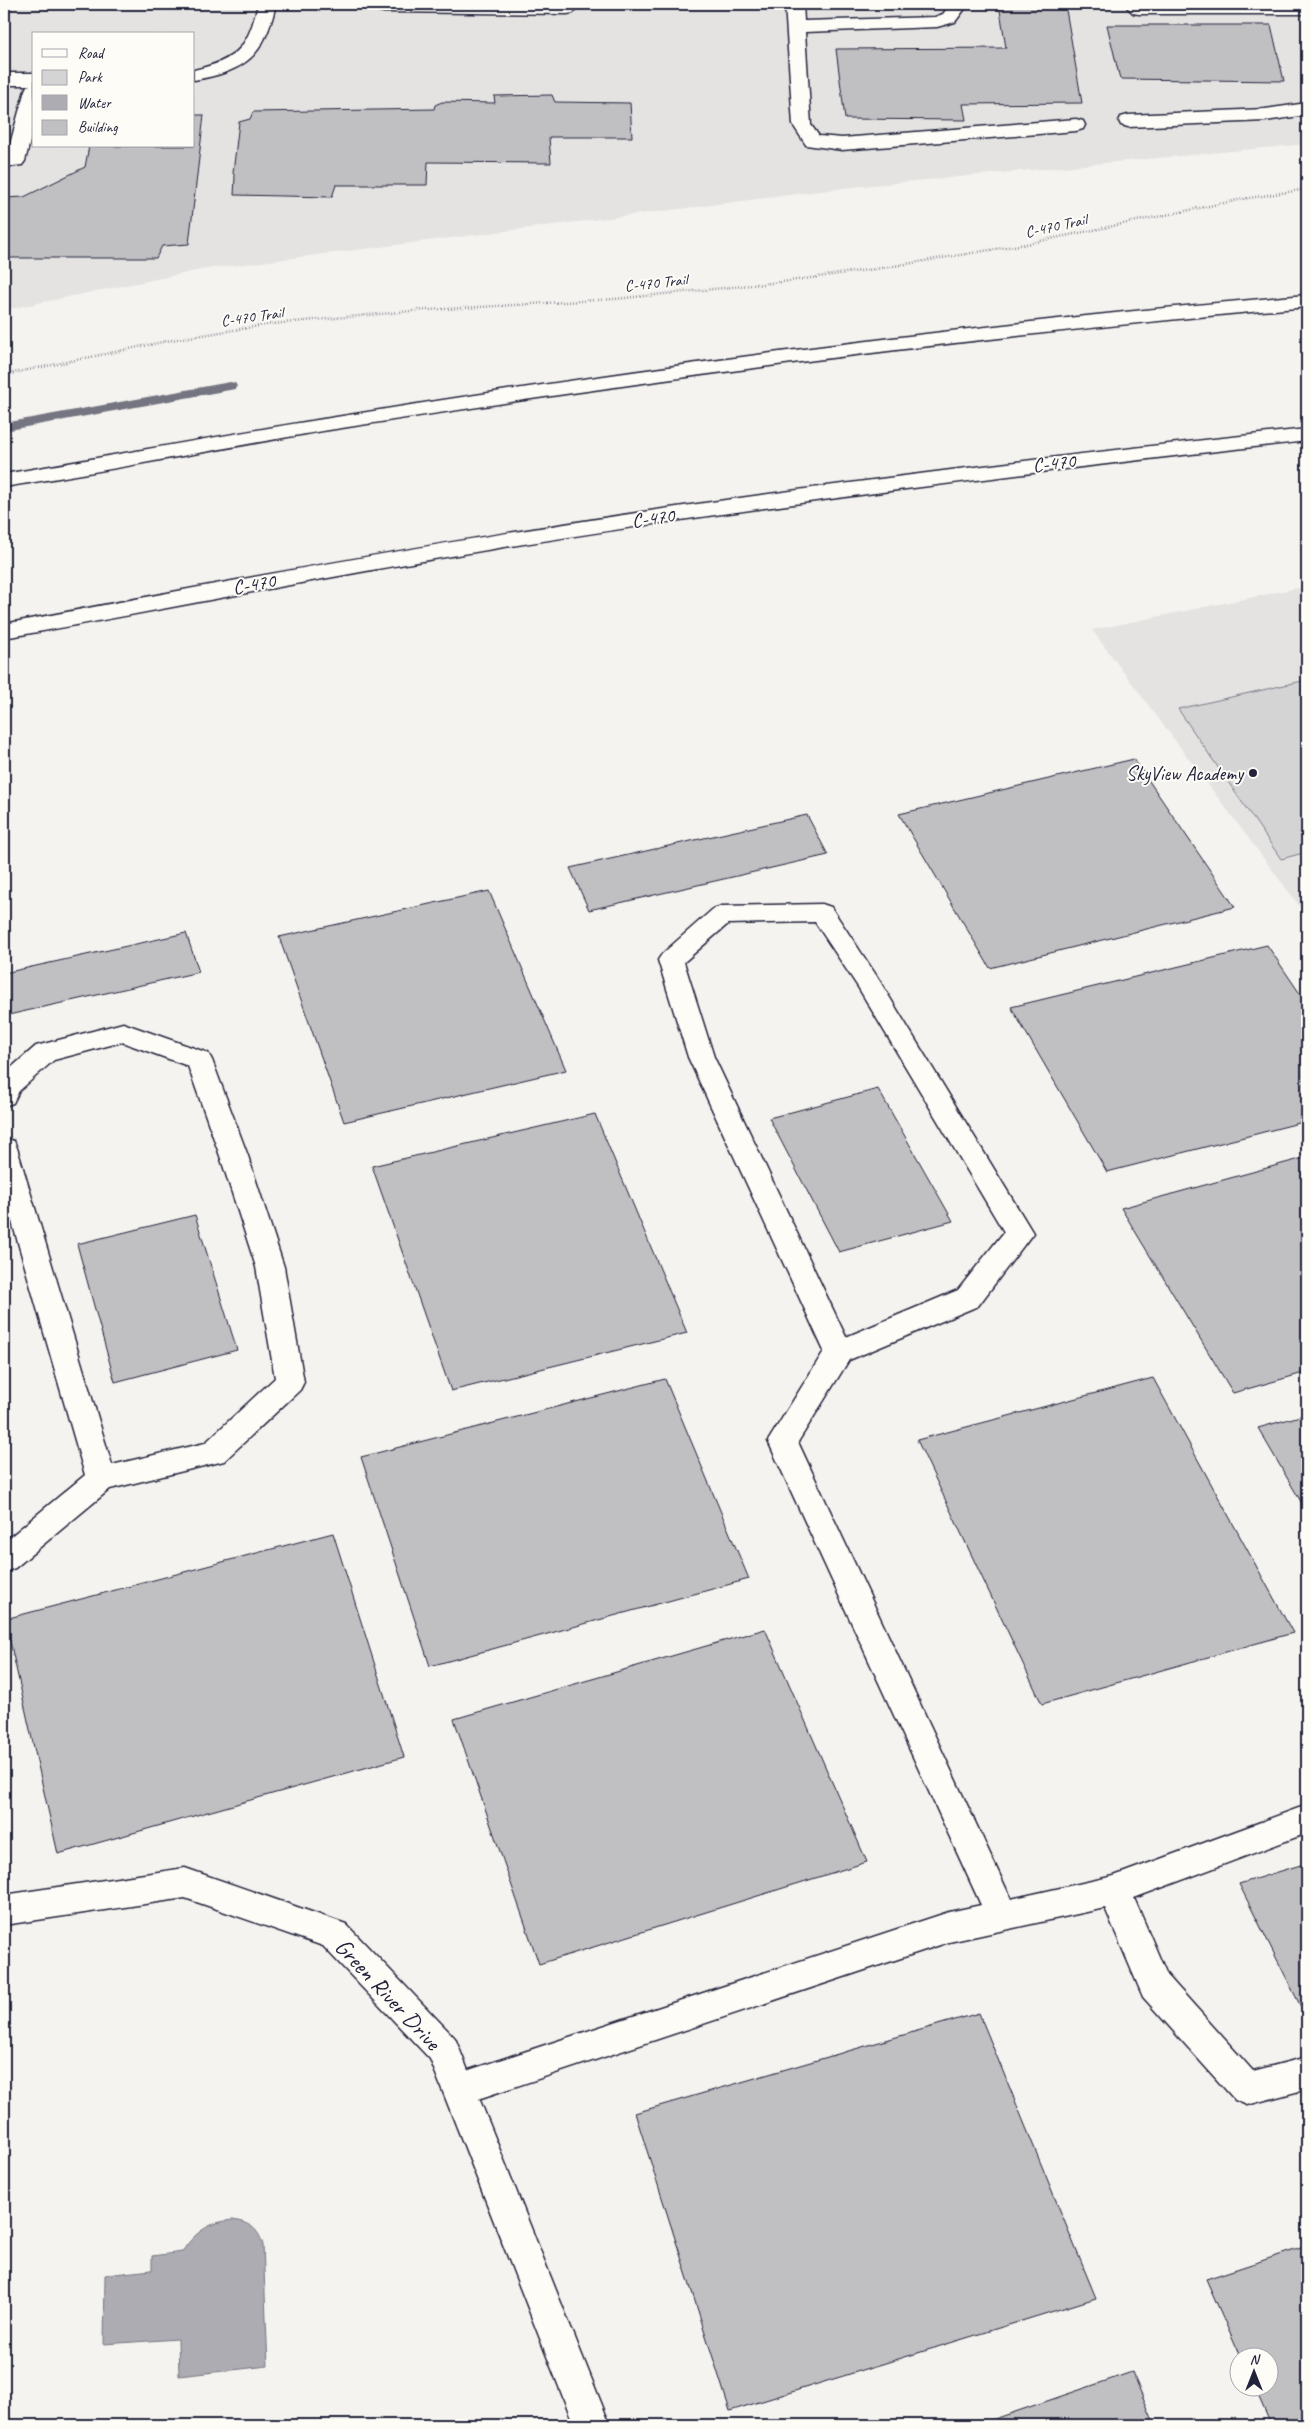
<svg xmlns="http://www.w3.org/2000/svg" width="1311" height="2429" font-family="Caveat,sans-serif">
  <rect width="100%" height="100%" fill="#f4f3ef"/>
  <filter id="ink" filterUnits="userSpaceOnUse"><feTurbulence type="fractalNoise" baseFrequency=".02" numOctaves="2"/><feDisplacementMap in="SourceGraphic" scale="10" xChannelSelector="R" yChannelSelector="G"/><feConvolveMatrix kernelMatrix="1 2 1 2 8 2 1 2 1" color-interpolation-filters="sRGB"/></filter>
  <g filter="url(#ink)">
    <path fill="#e4e3e2" fill-rule="evenodd" d="M 4,4 L 1307,4 L 1307,144 L 852,187 L 206,269 L 4,310 ZM 34,34 L 194,34 L 194,146 L 34,146 Z
      M 1307,586 L 1307,916 L 1092,630 Z"/>
    <path fill="#d5d4d5" stroke="#7c7b88" d="M 1307,680 L 1307,852 L 1281,859 L 1178,709 Z"/>
    <path fill="#acacb2" stroke="#757582" d="M 233,2220 C 250,2223 258,2228 263,2245 L 268,2366 L 179,2376 L 178,2339 L 104,2344 L 105,2275 L 152,2270 L 152,2256 L 182,2252 C 195,2232 209,2222 233,2220 Z"/>
    <g fill="none" stroke-linecap="round" stroke-linejoin="round">
      <path fill="#757582" fill-rule="evenodd" d="M 230,382 L 235,383 L 237,386 L 235,389 L 4,431 L 4,423 Z"/>
    </g>
    <path fill="#c0bfc2" stroke="#22223b" d="M 999,4 L 1065,4 L 1082,103 L 963,104 L 966,120 L 845,119 L 836,49 L 1006,48 Z
      M 1107,25 L 1271,25 L 1284,81 L 1120,79 Z
      M 552,95 L 555,102 L 630,103 L 632,137 L 549,137 L 551,163 L 428,162 L 427,185 L 336,185 L 332,197 L 234,195 L 235,177 L 233,173 L 239,122 L 250,119 L 253,112 L 434,109 L 435,105 L 442,102 L 495,103 L 494,96 Z
      M 194,115 L 204,115 L 189,244 L 162,246 L 156,258 L 4,258 L 4,198 L 24,197 L 85,167 L 89,146 L 194,146 Z
      M 1134,759 L 1235,907 L 990,968 L 899,814 Z
      M 807,815 L 828,855 L 589,910 L 570,868 Z
      M 489,891 L 566,1070 L 344,1122 L 279,937 Z
      M 186,933 L 199,972 L 4,1016 L 4,973 Z
      M 1267,945 L 1307,1004 L 1307,1121 L 1107,1172 L 1011,1007 Z
      M 878,1089 L 953,1221 L 839,1252 L 769,1118 Z
      M 595,1114 L 687,1333 L 451,1391 L 372,1166 Z
      M 1307,1157 L 1307,1372 L 1233,1393 L 1121,1208 Z
      M 195,1215 L 237,1350 L 115,1382 L 77,1244 Z
      M 1153,1378 L 1293,1633 L 1042,1704 L 917,1440 Z
      M 665,1379 L 749,1579 L 430,1666 L 361,1457 Z
      M 1307,1414 L 1307,1512 L 1258,1428 Z
      M 333,1533 L 404,1757 L 58,1854 L 5,1619 Z
      M 765,1629 L 867,1862 L 539,1964 L 454,1719 Z
      M 1307,1863 L 1307,2008 L 1302,2009 L 1239,1884 Z
      M 979,2013 L 1096,2298 L 730,2411 L 635,2113 Z
      M 1307,2246 L 1307,2425 L 1271,2425 L 1254,2386 L 1268,2386 L 1268,2356 L 1240,2356 L 1206,2279 Z
      M 1132,2372 L 1155,2425 L 977,2425 Z"/>
    <g fill="none" stroke-linecap="round" stroke-linejoin="round">
      <defs>
        <path id="service" d="M 362,4 L 568,4 L 573,5 L 576,9 L 573,13 L 567,14 L 384,12 L 365,8 Z
          M 785,4 L 803,4 L 804,21 L 935,17 L 943,14 L 946,10 L 945,4 L 963,4 L 964,10 L 955,22 L 937,27 L 805,32 L 811,125 L 819,136 L 842,138 L 1076,119 L 1083,121 L 1085,125 L 1083,129 L 1076,131 L 842,150 L 806,145 L 793,125 Z
          M 1124,4 L 1307,4 L 1307,14 L 1139,14 L 1133,13 Z
          M 34,84 L 34,126 L 25,161 L 22,165 L 4,167 L 4,155 L 7,155 L 25,90 L 27,86 Z
          M 1307,103 L 1307,115 L 1265,121 L 1128,127 L 1121,125 L 1119,121 L 1121,117 L 1128,115 L 1265,109 Z
          M 822,904 L 831,907 L 876,975 L 1033,1233 L 978,1306 L 849,1360 L 798,1442 L 1011,1899 L 1114,1876 L 1307,1805 L 1307,1833 L 1134,1898 L 1167,1975 L 1253,2071 L 1307,2057 L 1307,2089 L 1247,2105 L 1235,2100 L 1143,1997 L 1105,1908 L 949,1942 L 460,2105 L 448,2100 L 443,2089 L 448,2078 L 460,2073 L 949,1912 L 981,1905 L 768,1441 L 824,1351 L 688,1057 L 658,960 L 662,954 L 713,909 L 722,906 ZM 815,922 L 858,987 L 1004,1232 L 958,1290 L 846,1337 L 714,1057 L 684,962 L 728,924 Z
          M 123,1023 L 208,1053 L 212,1060 L 248,1156 L 284,1267 L 304,1382 L 300,1390 L 224,1461 L 110,1489 L 15,1568 L 4,1572 L 4,1542 L 85,1475 L 4,1194 L 4,1138 L 14,1141 L 17,1148 L 112,1465 L 205,1443 L 275,1378 L 256,1267 L 220,1156 L 188,1066 L 122,1042 L 54,1060 L 19,1091 L 13,1103 L 4,1106 L 4,1074 L 36,1046 Z"/>
        <path id="minor" d="M 258,4 L 276,4 C 264,57 246,71 194,80 L 194,70 C 238,60 248,47 258,4 Z
          M 4,73 L 34,73 L 34,85 L 4,85 Z
          M 185,1868 L 346,1924 L 455,2038 L 610,2425 L 574,2425 L 430,2059 L 323,1946 L 185,1898 L 4,1925 L 4,1895 Z"/>
        <path id="motorway" d="M 1307,295 L 1307,307 C 980,336 653,378 329,430 C 221,448 113,470 4,487 L 4,474 C 113,456 221,435 330,418 C 654,365 980,323 1307,295 Z
          M 1307,429 L 1307,441 C 1035,471 763,505 493,549 C 329,576 167,609 4,638 L 4,624 C 221,582 438,542 656,510 C 873,478 1090,452 1307,429 Z"/>
      </defs>
      <use href="#service" stroke="#22223b" stroke-width="3"/>
      <use href="#minor" stroke="#22223b" stroke-width="3"/>
      <use href="#motorway" stroke="#22223b" stroke-width="3"/>
      <path stroke="#22223b" stroke-width="2.5" stroke-dasharray="0.5 2.5" stroke-linecap="butt" d="M 4,375 L 177,339 L 272,324 L 412,311 L 615,299 L 782,282 L 882,268 L 1026,244 L 1243,199 L 1307,189"/>
      <use href="#service" fill="#fdfcf7" fill-rule="evenodd"/>
      <use href="#minor" fill="#fdfcf7" fill-rule="evenodd"/>
      <use href="#motorway" fill="#fdfcf7" fill-rule="evenodd"/>
    </g>
  </g>
  <circle fill="#22223b" stroke="#fdfcf7" stroke-width="2" cx="1253" cy="773" r="5"/>
  <g text-anchor="middle" dominant-baseline="central" stroke-width="4" stroke-linejoin="round" paint-order="stroke">
    <g font-size="16" fill="#22223b" stroke="#fdfcf7">
      <text transform="translate(1056 226) rotate(-12)">C-470 Trail</text>
      <text transform="translate(656 283) rotate(-6)">C-470 Trail</text>
      <text transform="translate(252 317) rotate(-8)">C-470 Trail</text>
    </g>
    <g font-size="20" fill="#22223b" stroke="#fdfcf7">
      <text transform="translate(1054 463) rotate(-7)">C-470</text>
      <text transform="translate(653 518) rotate(-8)">C-470</text>
      <text transform="translate(254 584) rotate(-10)">C-470</text>
    </g>
    <g font-size="20" fill="#22223b" stroke="#fdfcf7" text-anchor="end">
      <text x="1243" y="773">SkyView Academy</text>
    </g>
    <g font-size="24" fill="#22223b" stroke="#fdfcf7">
      <text transform="translate(388 1994) rotate(47)">Green River Drive</text>
    </g>
  </g>
  <rect width="1311" height="2429" fill="none" stroke="#fdfcf7" stroke-width="20"/>
  <rect x="10" y="10" width="1291" height="2409" fill="none" stroke="#22223b" stroke-width="2" filter="url(#ink)"/>
  <rect x="32" y="32" width="162" height="115" fill="#fdfcf7" stroke="#a5a5ac"/>
  <rect x="42" y="49" width="25" height="8" fill="#fdfcf7" stroke="#a5a5ac"/>
  <text x="78" y="58" font-size="15" fill="#22223b">Road</text>
  <rect x="42" y="70" width="25" height="15" fill="#d5d4d5" stroke="#a5a5ac"/>
  <text x="78" y="82" font-size="15" fill="#22223b">Park</text>
  <rect x="42" y="95" width="25" height="15" fill="#acacb2" stroke="#a5a5ac"/>
  <text x="78" y="108" font-size="15" fill="#22223b">Water</text>
  <rect x="42" y="120" width="25" height="15" fill="#c0bfc2" stroke="#a5a5ac"/>
  <text x="78" y="132" font-size="15" fill="#22223b">Building</text>
  <g transform="translate(1254 2372)"><circle r="24" fill="#fdfcf7" stroke="#a5a5ac"/>
  <path d="M0-4L9 19L0 12L-9 19Z" fill="#22223b"/>
  <text y="-8" font-size="14" font-weight="bold" text-anchor="middle" fill="#22223b">N</text>
  </g>
</svg>
